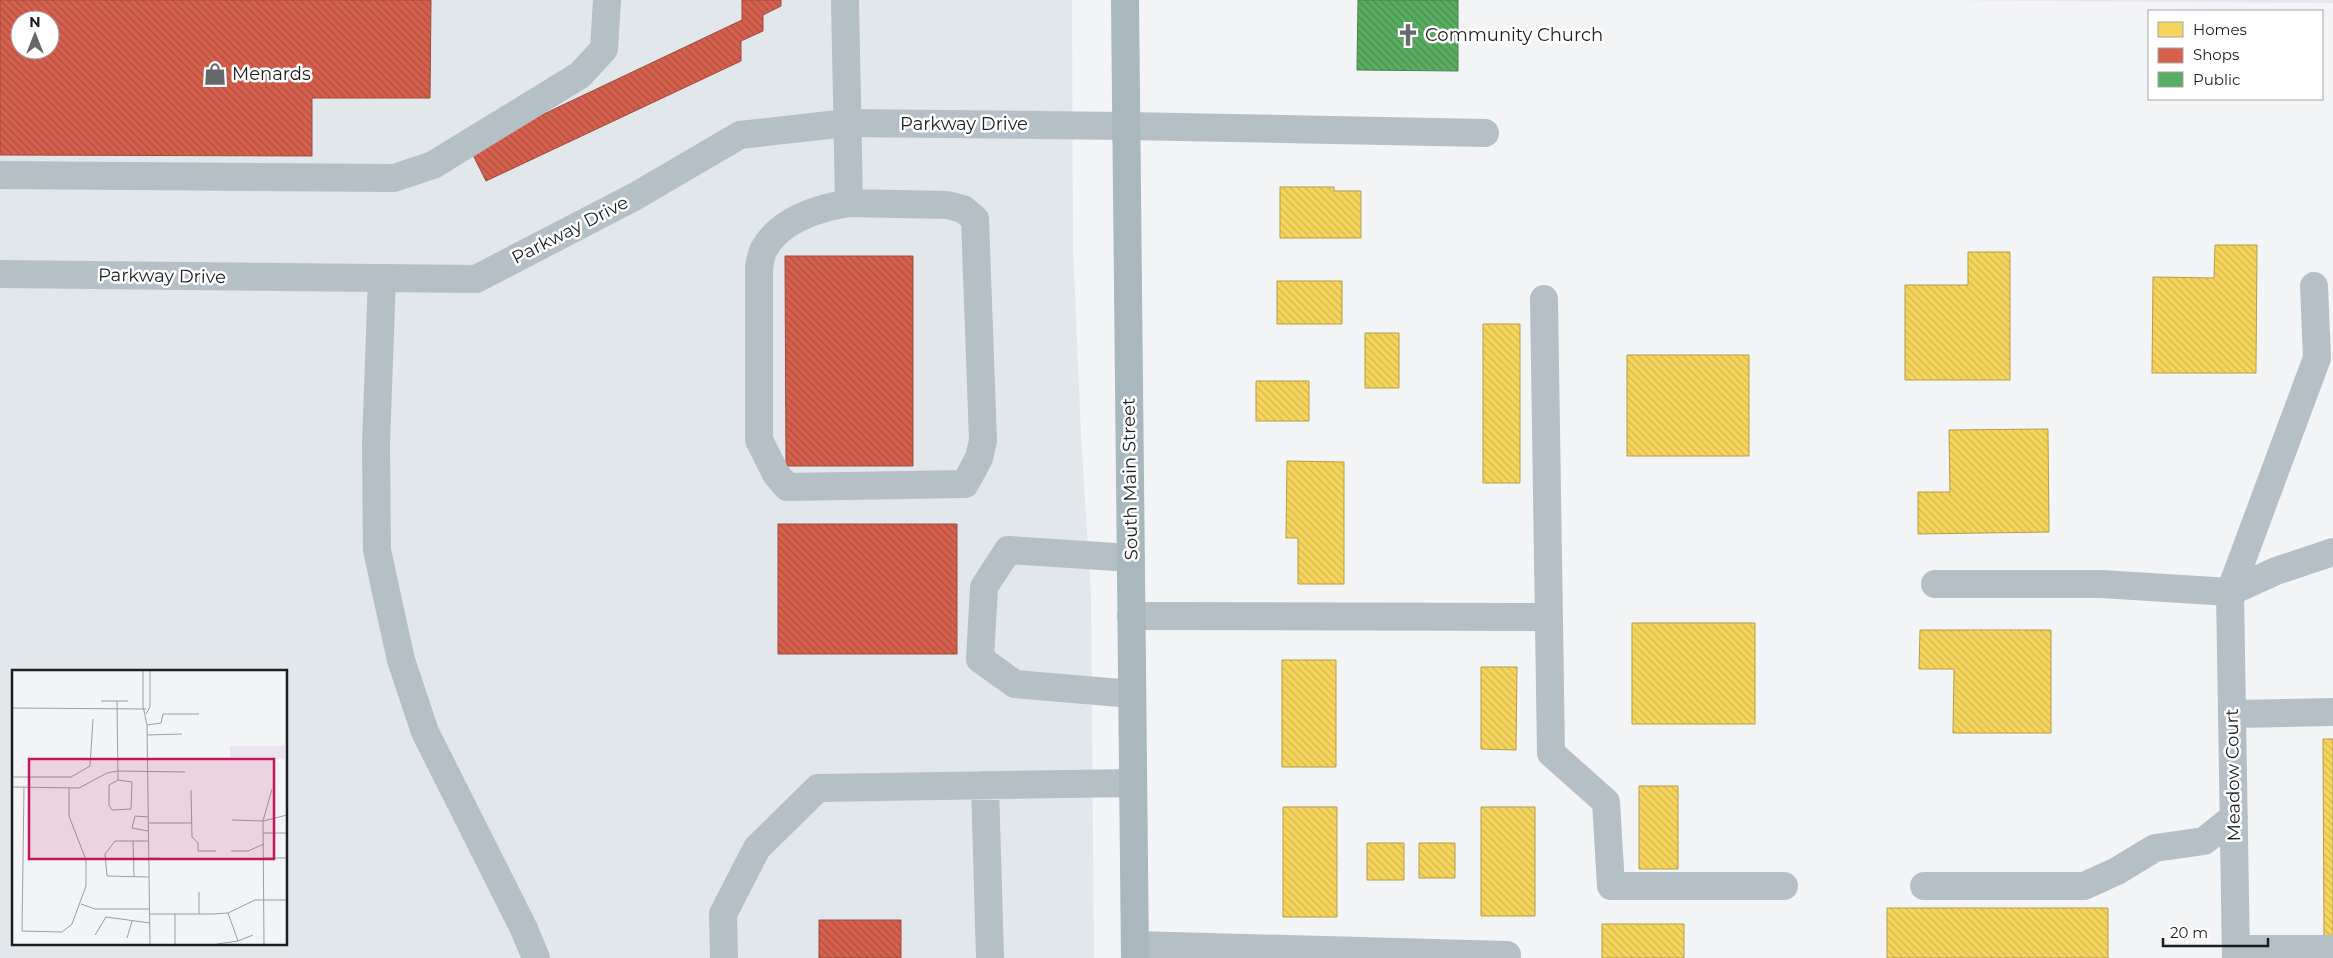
<svg xmlns="http://www.w3.org/2000/svg" width="2333" height="958" font-family="Montserrat,sans-serif">
  <defs>
    <pattern id="homes-back-hatch" width="6" height="6" patternUnits="userSpaceOnUse" patternTransform="scale(1.25)"><rect width="6" height="6" fill="#f6d55c"/><path d="M-1 5l2 2M0 0l6 6M5-1l2 2" fill="none" stroke="#d2b650"/></pattern>
    <pattern id="shops-back-hatch" width="6" height="6" patternUnits="userSpaceOnUse" patternTransform="scale(1.25)"><rect width="6" height="6" fill="#d6604d"/><path d="M-1 5l2 2M0 0l6 6M5-1l2 2" fill="none" stroke="#ad4f3f"/></pattern>
    <pattern id="public-back-hatch" width="6" height="6" patternUnits="userSpaceOnUse" patternTransform="scale(1.25)"><rect width="6" height="6" fill="#5aae61"/><path d="M-1 5l2 2M0 0l6 6M5-1l2 2" fill="none" stroke="#4a8d4f"/></pattern>
  </defs>
  <rect width="100%" height="100%" fill="#f2f4f6"/>
  <path fill="#e2e7ec" fill-rule="evenodd" d="M 0,0 L 1072,0 L 1073,247 L 1081,434 L 1091,597 L 1094,958 L 0,958 ZM 20,20 L 50,20 L 50,50 L 20,50 ZM 14,672 L 286,672 L 286,944 L 14,944 Z"/>
  <path fill="#eae4ef" d="M 1935,0 L 2333,0 L 2333,3 Z"/>
  <path fill="url(#homes-back-hatch)" stroke="#b59e4a" d="M 1280,187 L 1334,187 L 1334,191 L 1361,191 L 1361,238 L 1280,238 Z
    M 2215,245 L 2257,245 L 2256,373 L 2152,373 L 2153,277 L 2214,278 Z
    M 1968,252 L 2010,252 L 2010,380 L 1905,380 L 1905,285 L 1968,285 Z
    M 1277,281 L 1342,281 L 1342,324 L 1277,324 Z
    M 1483,324 L 1520,324 L 1520,483 L 1483,483 Z
    M 1365,333 L 1399,333 L 1399,388 L 1365,388 Z
    M 1627,355 L 1749,355 L 1749,456 L 1627,456 Z
    M 1256,381 L 1309,381 L 1309,421 L 1256,421 Z
    M 2048,429 L 2049,532 L 1918,534 L 1918,492 L 1950,492 L 1949,430 Z
    M 1287,461 L 1344,462 L 1344,584 L 1298,584 L 1298,538 L 1286,538 Z
    M 1632,623 L 1755,623 L 1755,724 L 1632,724 Z
    M 1920,630 L 2051,630 L 2051,733 L 1953,733 L 1954,669 L 1919,669 Z
    M 1282,660 L 1336,660 L 1336,767 L 1282,767 Z
    M 1481,667 L 1517,667 L 1516,750 L 1481,749 Z
    M 2323,739 L 2333,739 L 2333,940 L 2324,940 Z
    M 1639,786 L 1678,786 L 1678,869 L 1639,869 Z
    M 1283,807 L 1337,807 L 1337,917 L 1283,917 Z
    M 1481,807 L 1535,807 L 1535,916 L 1481,916 Z
    M 1367,843 L 1404,843 L 1404,880 L 1367,880 Z
    M 1419,843 L 1455,843 L 1455,878 L 1419,878 Z
    M 1887,908 L 2108,908 L 2108,958 L 1887,958 Z
    M 1602,924 L 1684,924 L 1684,958 L 1602,958 Z"/>
  <path fill="url(#shops-back-hatch)" stroke="#9e4c3f" fill-rule="evenodd" d="M 0,0 L 431,0 L 430,98 L 312,98 L 312,156 L 0,155 ZM 20,20 L 50,20 L 50,50 L 20,50 Z
    M 742,0 L 781,0 L 781,6 L 763,15 L 763,31 L 741,41 L 741,61 L 486,181 L 470,149 L 742,20 Z
    M 785,256 L 913,256 L 913,466 L 786,466 Z
    M 778,524 L 957,524 L 957,654 L 778,654 Z
    M 819,920 L 901,920 L 901,958 L 819,958 Z"/>
  <path fill="url(#public-back-hatch)" stroke="#47824d" d="M 1358,0 L 1458,0 L 1458,71 L 1357,70 Z"/>
  <g fill="none" stroke-linecap="round" stroke-linejoin="round">
    <path stroke="#b4c0c5" stroke-width="28" d="M 845,0 L 849,203
      M 0,175 L 394,178 L 433,165 L 580,75 L 604,49 L 607,0
      M 849,203 L 947,205 L 963,209 L 975,219 L 983,441 L 979,458 L 965,484 L 787,487 L 776,474 L 759,440 L 759,268 C 760,262 761,254 764,249 C 780,220 819,208 849,203 Z
      M 0,274 L 476,279 L 634,197 L 740,135 L 847,123 L 1126,126 L 1485,133
      M 382,278 L 376,444 L 377,550 L 388,601 L 401,660 L 425,732 L 524,929 L 536,958
      M 1544,299 L 1551,753 L 1606,802 L 1611,886 L 1784,886
      M 1131,558 L 1008,550 L 984,587 L 980,659 L 1015,684 L 1132,694
      M 1935,584 L 2101,584 L 2230,592 L 2276,571 L 2333,552
      M 1131,616 L 1549,617
      M 2232,714 L 2333,712
      M 985,785 L 990,958
      M 1924,886 L 2084,886 L 2117,871 L 2155,848 L 2204,841 L 2234,817
      M 1135,945 L 1507,955
      M 2236,949 L 2333,949
      M 724,958 L 723,914 L 757,848 L 818,788 L 1133,783
      M 2236,958 L 2230,592 L 2317,358 L 2314,286"/>
    <path stroke="#a8b8be" stroke-width="28" d="M 1125,0 L 1135,958"/>
  </g>
  <defs>
    <symbol id="church-bare" viewBox="-9 -9 18 18"><path d="M-1.2-6h2.4v3.5h3.3v2.4h-3.3V6h-2.4V-.1h-3.3v-2.4h3.3Z" fill="#67686a" stroke="#fff" stroke-width="2.5" paint-order="stroke"/></symbol>
    <symbol id="shop-bare" viewBox="-9 -9 18 18"><path d="M-5-2.5h2.3a2.7 3.5 0 0 1 5.4 0H5L5.5 6h-11ZM-1.5-2.5h3a1.5 2.3 0 0 0-3 0Z" fill="#67686a" stroke="#fff" stroke-width="2.5" paint-order="stroke"/></symbol>
  </defs>
  <g fill-rule="evenodd">
    <use href="#church-bare" x="1392" y="19" width="32" height="32"/>
    <use href="#shop-bare" x="199" y="58" width="32" height="32"/>
  </g>
  <g text-anchor="middle" dominant-baseline="central" stroke-width="5" stroke-linejoin="round" paint-order="stroke">
    <g font-size="18" fill="#1c1d1f" stroke="#fff" text-anchor="start">
      <text x="1425" y="35">Community Church</text>
      <text x="232" y="74">Menards</text>
    </g>
    <g font-size="18" fill="#1c1d1f" stroke="#fff">
      <text x="964" y="124">Parkway Drive</text>
      <text transform="translate(570 230) rotate(-27)">Parkway Drive</text>
      <text transform="translate(162 276) rotate(1)">Parkway Drive</text>
      <text transform="translate(1130 479) rotate(-91)">South Main Street</text>
      <text transform="translate(2233 775) rotate(-91)">Meadow Court</text>
    </g>
  </g>
  <g transform="translate(12 670)">
    <rect width="275" height="275" fill="#f2f4f6"/>
    <path d="M 218,76 L 273,76 L 273,89 L 218,88 Z" fill="#eae4ef"/>
    <path fill="none" stroke="#9c9ea0" stroke-width="1" d="M 131,0 L 131,36 L 135,55 L 138,275M 89,31 L 116,31M 105,31 L 106,110M 0,38 L 134,39M 134,44 L 138,37 L 138,0M 135,55 L 149,53 L 151,44 L 187,44M 135,65 L 170,64M 0,107 L 59,107 L 78,96 L 81,49M 106,110 L 120,112 L 119,139 L 100,140 L 97,135 L 97,115 ZM 0,117 L 67,118 L 95,103 L 106,101 L 173,102M 12,117 L 10,261 L 50,262 L 60,254 L 74,216 L 74,190 L 57,146 L 57,118M 179,120 L 180,167 L 186,173 L 186,181 L 204,181M 136,147 L 123,146 L 120,158 L 136,161M 220,150 L 251,151 L 275,145M 136,153 L 180,153M 251,163 L 275,163M 121,171 L 122,207M 136,171 L 103,171 L 93,184 L 95,206 L 137,207M 219,181 L 236,181 L 252,174M 136,188 L 175,189M 252,188 L 275,188M 187,222 L 187,244M 69,234 L 83,239 L 137,239M 216,243 L 226,271 L 241,265M 137,244 L 201,244 L 216,243 L 243,230 L 275,230M 83,265 L 94,247 L 138,253M 115,268 L 120,251M 205,274 L 226,271M 163,275 L 163,244M 252,275 L 251,151 L 260,119"/>
    <path fill="#c2185b" fill-opacity="0.15" stroke="#c2185b" stroke-width="2.5" d="M 17,89 L 262,89 L 262,189 L 17,189 Z"/>
    <rect width="275" height="275" fill="none" stroke="#1c1d1f" stroke-width="2.5"/>
  </g>
  <rect x="2148" y="10" width="175" height="90" fill="#ffffff" stroke="#a4a5a5"/>
  <rect x="2158" y="22" width="25" height="15" fill="#f6d55c" stroke="#a4a5a5"/>
  <text x="2193" y="35" font-size="15" fill="#1c1d1f">Homes</text>
  <rect x="2158" y="48" width="25" height="15" fill="#d6604d" stroke="#a4a5a5"/>
  <text x="2193" y="60" font-size="15" fill="#1c1d1f">Shops</text>
  <rect x="2158" y="72" width="25" height="15" fill="#5aae61" stroke="#a4a5a5"/>
  <text x="2193" y="85" font-size="15" fill="#1c1d1f">Public</text>
  <g transform="translate(35 35)"><circle r="24" fill="#ffffff" stroke="#a4a5a5"/>
  <path d="M0-4L9 19L0 12L-9 19Z" fill="#67686a"/>
  <text y="-8" font-size="14" font-weight="bold" text-anchor="middle" fill="#1c1d1f">N</text>
  </g>
  <path d="M2163 938v8h105v-8" fill="none" stroke="#1c1d1f" stroke-width="2.5"/>
  <text x="2170" y="938" font-size="15" fill="#1c1d1f" stroke="#ffffff" stroke-width="4" paint-order="stroke">20 m</text>
</svg>
